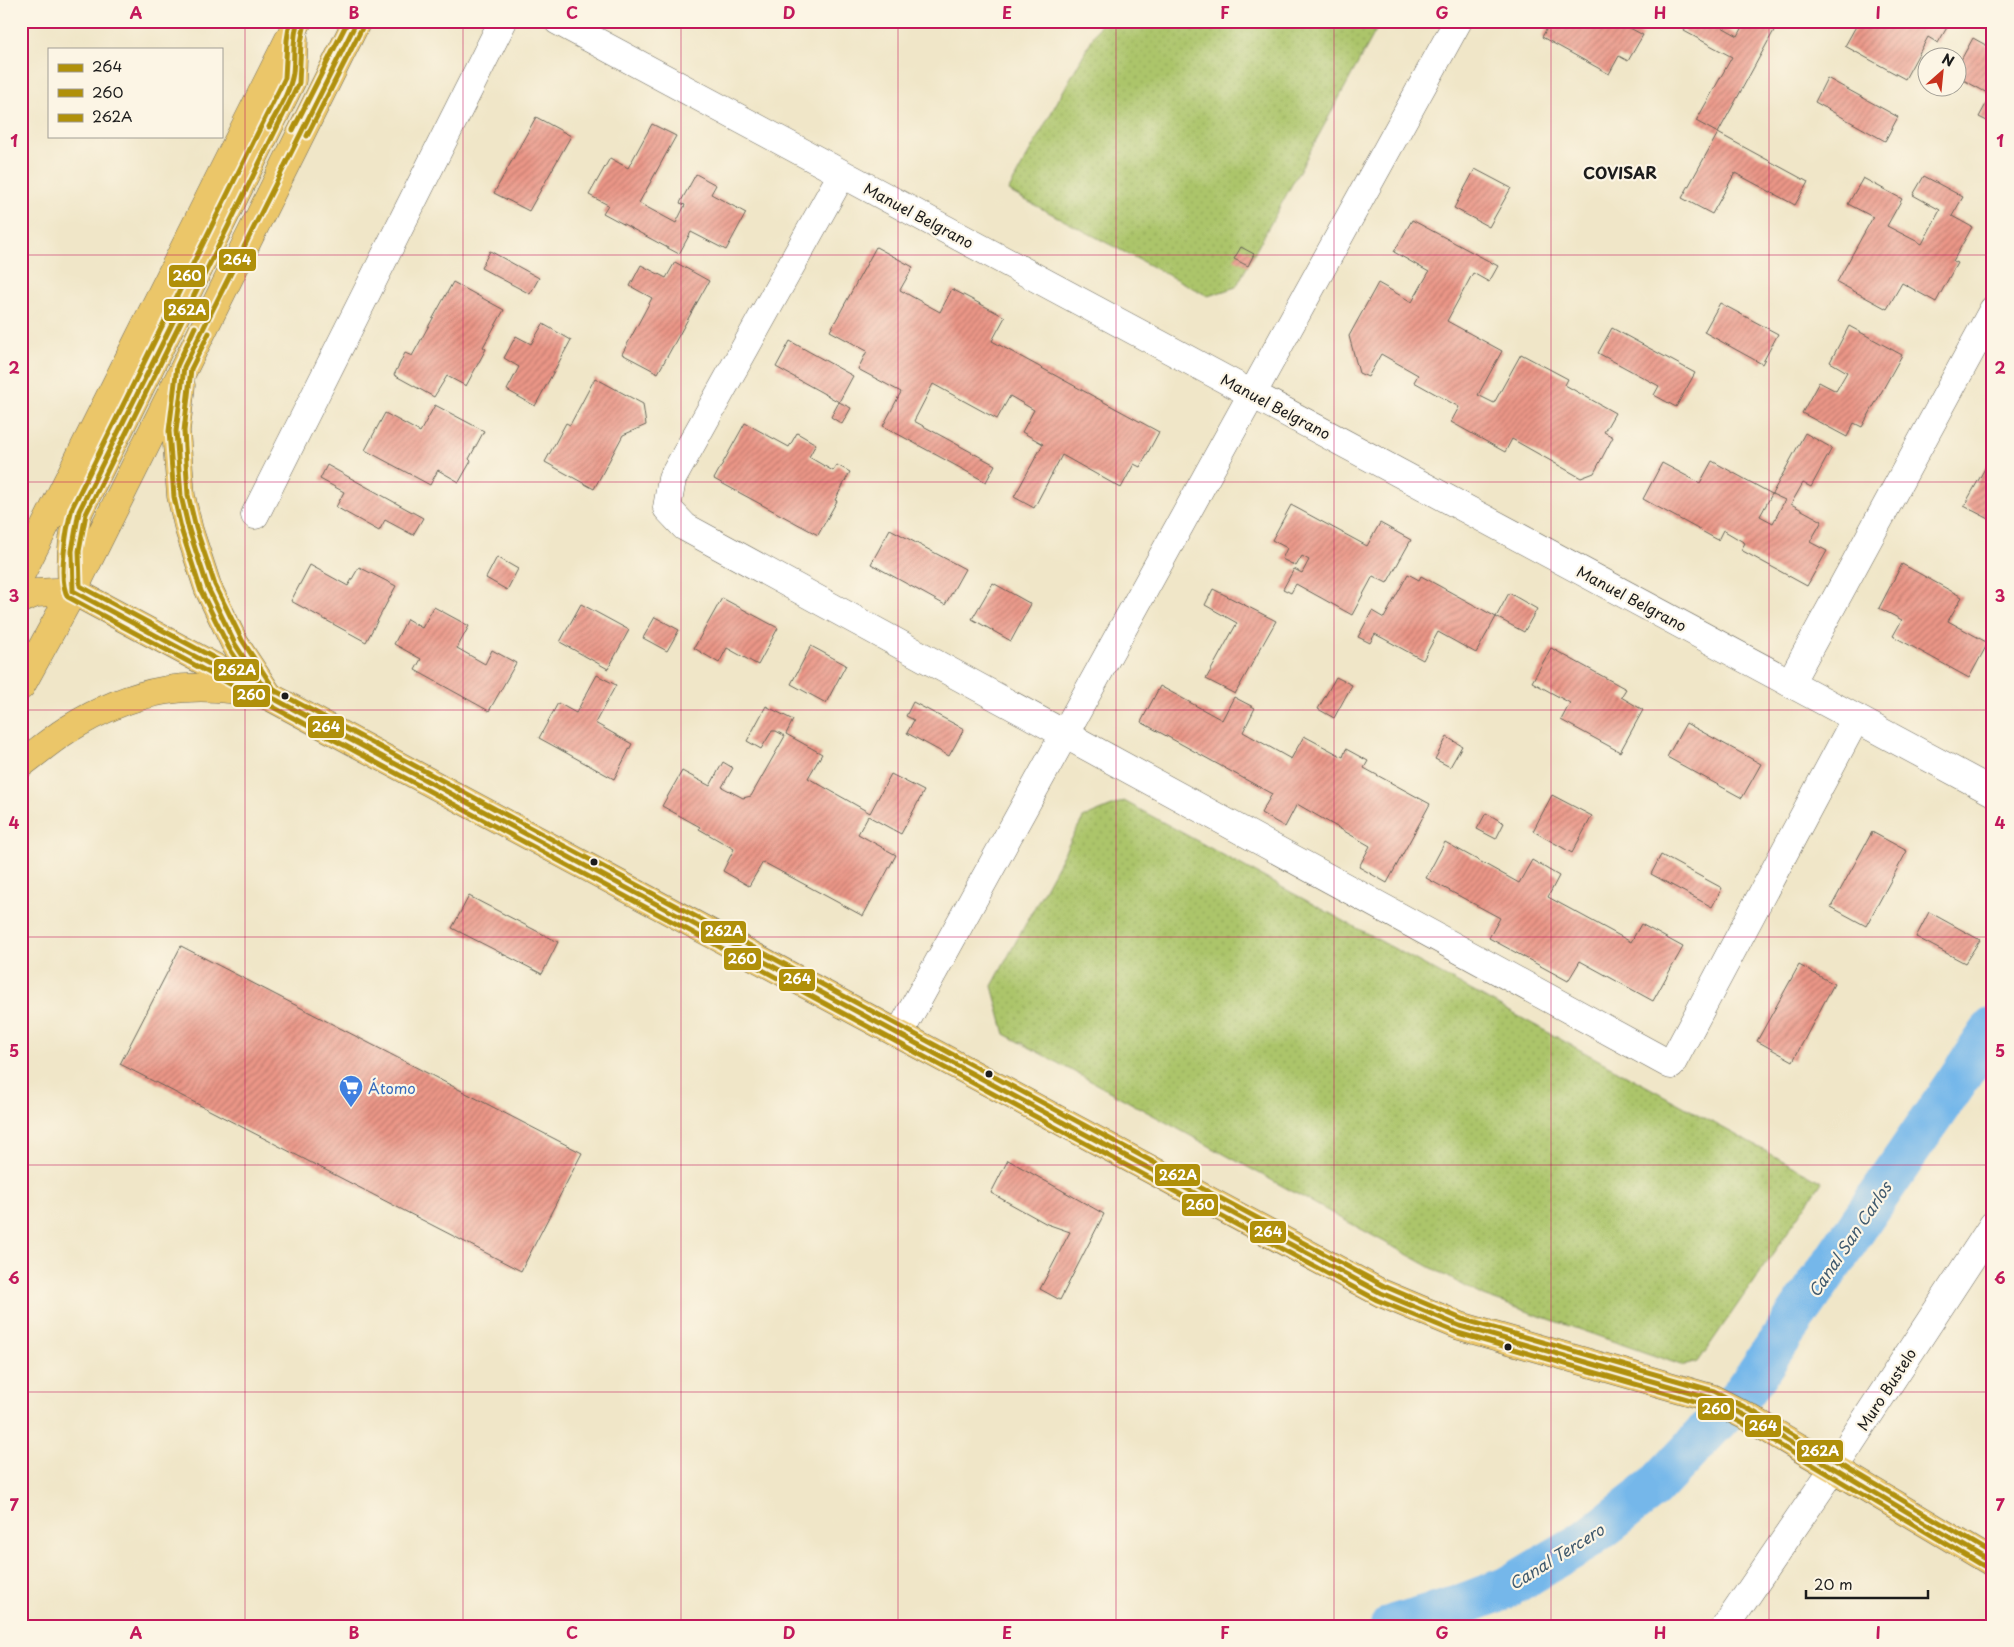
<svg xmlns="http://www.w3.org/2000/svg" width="2014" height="1647" font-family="'Playpen Sans',sans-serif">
  <defs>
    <pattern id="park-dots" width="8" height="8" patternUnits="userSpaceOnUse" patternTransform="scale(1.25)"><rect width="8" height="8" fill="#acc56a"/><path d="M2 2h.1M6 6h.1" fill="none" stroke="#93a95b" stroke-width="1.8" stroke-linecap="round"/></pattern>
    <pattern id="building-hatch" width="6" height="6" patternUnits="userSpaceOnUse" patternTransform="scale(1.25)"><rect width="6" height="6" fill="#eb9687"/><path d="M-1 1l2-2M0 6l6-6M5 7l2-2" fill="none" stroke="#be7a6e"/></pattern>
  </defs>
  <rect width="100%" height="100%" fill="#fcf5e5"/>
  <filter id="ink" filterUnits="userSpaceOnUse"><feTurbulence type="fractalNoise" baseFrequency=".02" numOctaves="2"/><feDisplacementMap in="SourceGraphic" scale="10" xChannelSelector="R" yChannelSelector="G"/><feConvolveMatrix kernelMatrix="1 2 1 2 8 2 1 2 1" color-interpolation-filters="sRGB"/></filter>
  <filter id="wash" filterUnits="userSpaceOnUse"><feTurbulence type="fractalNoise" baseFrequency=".0096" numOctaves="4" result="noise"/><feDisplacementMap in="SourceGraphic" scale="20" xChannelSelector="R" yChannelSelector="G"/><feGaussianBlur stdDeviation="1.12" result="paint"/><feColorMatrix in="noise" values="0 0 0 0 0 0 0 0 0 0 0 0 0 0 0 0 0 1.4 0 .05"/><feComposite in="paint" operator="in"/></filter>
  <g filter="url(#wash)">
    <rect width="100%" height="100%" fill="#f0e6c8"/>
    <path fill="url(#park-dots)" stroke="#647043" d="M 1102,21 L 1381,21 L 1236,287 L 1208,296 L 1008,191 Z
      M 1124,801 L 1822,1182 L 1698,1362 L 1684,1366 L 1483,1296 L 1005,1034 L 992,986 L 1083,818 Z"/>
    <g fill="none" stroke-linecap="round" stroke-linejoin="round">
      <path stroke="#75b7ea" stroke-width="42" d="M 1391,1626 L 1456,1607 L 1506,1588 L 1587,1540 L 1653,1489 L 1745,1391 L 1993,1028"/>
    </g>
    <g id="blocks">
      <path fill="url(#building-hatch)" fill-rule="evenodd" d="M 1551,21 L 1617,21 L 1643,35 L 1628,61 L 1619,56 L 1609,74 L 1542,37 Z
        M 1689,21 L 1711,21 L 1738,36 L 1746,21 L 1770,21 L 1777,25 L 1718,133 L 1696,121 L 1732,57 L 1684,31 Z
        M 1859,21 L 1945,21 L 1949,24 L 1938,43 L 1928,37 L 1905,79 L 1845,46 Z
        M 1973,38 L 1993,49 L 1993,124 L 1979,117 L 1991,95 L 1956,76 L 1956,69 Z
        M 1827,78 L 1898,117 L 1885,141 L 1815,102 Z
        M 536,117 L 571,136 L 529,211 L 494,193 Z
        M 652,124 L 676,136 L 639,203 L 676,223 L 685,205 L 680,203 L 696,174 L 716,185 L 711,194 L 746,213 L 726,250 L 691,232 L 679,254 L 603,213 L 608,205 L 589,195 L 610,158 L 628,168 Z
        M 1718,133 L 1808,182 L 1795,205 L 1735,173 L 1712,214 L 1682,198 Z
        M 1475,169 L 1511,188 L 1489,227 L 1454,208 Z
        M 1924,176 L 1963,197 L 1952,216 L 1972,227 L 1953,261 L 1957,263 L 1936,302 L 1902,283 L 1887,309 L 1837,282 L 1873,217 L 1848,204 L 1863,178 L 1902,199 L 1887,226 L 1922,244 L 1940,210 L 1913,195 Z
        M 1412,220 L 1498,266 L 1489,282 L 1473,273 L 1447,321 L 1502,351 L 1478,395 L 1494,403 L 1521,354 L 1568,379 L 1565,385 L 1615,413 L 1604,432 L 1613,437 L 1594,473 L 1581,478 L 1512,439 L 1505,452 L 1451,422 L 1459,407 L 1414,382 L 1418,375 L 1381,354 L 1368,377 L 1359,373 L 1349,336 L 1378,283 L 1412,302 L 1429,272 L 1394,252 Z
        M 876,247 L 913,267 L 900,290 L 940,312 L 952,289 L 1005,317 L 992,341 L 1159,432 L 1140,467 L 1134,464 L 1121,488 L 1062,455 L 1034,508 L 1014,497 L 1043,444 L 1022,432 L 1034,410 L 1010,396 L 997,419 L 933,384 L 914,421 L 995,465 L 986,482 L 883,426 L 901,392 L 858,369 L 867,351 L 830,331 Z
        M 1241,247 L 1254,254 L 1248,266 L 1234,259 Z
        M 490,251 L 539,278 L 530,294 L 481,268 Z
        M 675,262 L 709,281 L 658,373 L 622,354 L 652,298 L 630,286 L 641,265 L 666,278 Z
        M 453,282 L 504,310 L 483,347 L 486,349 L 466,386 L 447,376 L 434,397 L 394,375 L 405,353 L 412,356 Z
        M 1720,303 L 1778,334 L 1762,364 L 1704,332 Z
        M 543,324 L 571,340 L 535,406 L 507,390 L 519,367 L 504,358 L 516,336 L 531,344 Z
        M 1849,326 L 1902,355 L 1862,427 L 1854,423 L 1847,437 L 1802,413 L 1819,382 L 1836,391 L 1847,372 L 1830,362 Z
        M 1612,328 L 1695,373 L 1676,407 L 1654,395 L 1659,386 L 1598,353 Z
        M 790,341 L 853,376 L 839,402 L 776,367 Z
        M 595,378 L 643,404 L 646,425 L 623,435 L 594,489 L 545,462 L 566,423 L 570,425 Z
        M 839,402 L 851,408 L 842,424 L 831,417 Z
        M 435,405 L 484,431 L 469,459 L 471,461 L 459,482 L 438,470 L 430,485 L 365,450 L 385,413 L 420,432 Z
        M 745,423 L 789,447 L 797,433 L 816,444 L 809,457 L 833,471 L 837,465 L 850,472 L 835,500 L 837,501 L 818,535 L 714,479 Z
        M 1805,433 L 1832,448 L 1811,487 L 1803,483 L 1791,504 L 1822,521 L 1810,542 L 1827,551 L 1807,586 L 1741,550 L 1745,543 L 1723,530 L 1718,540 L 1643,499 L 1662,463 L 1700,483 L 1712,461 L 1772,494 ZM 1772,494 L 1785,500 L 1773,523 L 1760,516 Z
        M 1993,454 L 1993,521 L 1964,506 Z
        M 327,465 L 423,518 L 413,535 L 385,520 L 379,531 L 336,507 L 344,492 L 320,479 Z
        M 1291,505 L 1367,546 L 1380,523 L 1411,540 L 1387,583 L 1373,576 L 1352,615 L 1296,584 L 1291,593 L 1283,589 L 1294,569 L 1302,573 L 1309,560 L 1302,556 L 1296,566 L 1282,559 L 1287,548 L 1272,540 Z
        M 890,529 L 965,569 L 945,605 L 871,564 Z
        M 497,557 L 518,569 L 507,590 L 486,578 Z
        M 1902,564 L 1962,597 L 1948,621 L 1988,643 L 1969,678 L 1893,636 L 1902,620 L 1879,608 Z
        M 310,565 L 348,586 L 359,567 L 396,586 L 366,642 L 291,601 Z
        M 1408,574 L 1419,580 L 1421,576 L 1496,617 L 1476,653 L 1438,632 L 1423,660 L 1375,634 L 1370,643 L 1358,637 L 1372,611 L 1384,618 Z
        M 993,583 L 1031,604 L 1011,641 L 972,619 Z
        M 1213,589 L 1276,621 L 1235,694 L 1206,679 L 1237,623 L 1205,605 Z
        M 1509,593 L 1537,609 L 1524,632 L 1496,617 Z
        M 722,598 L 778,628 L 758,665 L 727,648 L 719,663 L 694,648 Z
        M 581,604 L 629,630 L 608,669 L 560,642 Z
        M 434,607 L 469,626 L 457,648 L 485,664 L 492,650 L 516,663 L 489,711 L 415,670 L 421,659 L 394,644 L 407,619 L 422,628 Z
        M 655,617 L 679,630 L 667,651 L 643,638 Z
        M 811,646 L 846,665 L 826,703 L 791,684 Z
        M 1551,648 L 1626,689 L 1621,697 L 1643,710 L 1620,752 L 1561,720 L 1570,703 L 1532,682 Z
        M 597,675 L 616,685 L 595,723 L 632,744 L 614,779 L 539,738 L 558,703 L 576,713 Z
        M 1336,677 L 1352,685 L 1334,718 L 1318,709 Z
        M 1160,686 L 1222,720 L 1234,697 L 1255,708 L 1243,732 L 1291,759 L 1304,736 L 1343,757 L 1346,749 L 1368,761 L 1364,768 L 1430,804 L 1387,883 L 1359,867 L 1370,846 L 1297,804 L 1285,827 L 1261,813 L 1272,794 L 1141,722 Z
        M 913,702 L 964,729 L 949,756 L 907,733 L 914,720 L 906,716 Z
        M 766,706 L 793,720 L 786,734 L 822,754 L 808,778 L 870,813 L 891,774 L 924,791 L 901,834 L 868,816 L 858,834 L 896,855 L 863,916 L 763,862 L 749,886 L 723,871 L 734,849 L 699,829 L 700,827 L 662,806 L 682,771 L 710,786 L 723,762 L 733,768 L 722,787 L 743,798 L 751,796 L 785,736 L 776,731 L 772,731 L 761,749 L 747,741 Z
        M 1686,723 L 1761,764 L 1742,798 L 1667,757 Z
        M 1447,737 L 1462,746 L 1450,767 L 1435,759 Z
        M 1552,795 L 1592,816 L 1572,853 L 1533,831 Z
        M 1486,813 L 1504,823 L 1496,839 L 1477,829 Z
        M 1872,832 L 1907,851 L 1866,926 L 1831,907 Z
        M 1445,842 L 1519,883 L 1532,860 L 1559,876 L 1548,897 L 1631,942 L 1641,924 L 1683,947 L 1653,1001 L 1580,961 L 1568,981 L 1489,938 L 1500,918 L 1426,878 Z
        M 1661,855 L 1722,888 L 1712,907 L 1651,874 Z
        M 469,896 L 558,942 L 542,974 L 452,928 Z
        M 1929,912 L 1980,940 L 1965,963 L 1916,937 Z
        M 181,946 L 582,1153 L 521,1271 L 120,1064 Z
        M 1799,965 L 1834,984 L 1793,1061 L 1757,1041 Z
        M 1008,1160 L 1104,1214 L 1060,1300 L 1040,1289 L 1070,1232 L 1047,1224 L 991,1193 Z"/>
    </g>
  </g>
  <g filter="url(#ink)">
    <use href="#blocks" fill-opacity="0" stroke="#666358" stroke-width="1"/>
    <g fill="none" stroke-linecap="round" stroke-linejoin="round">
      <defs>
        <path id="minor" d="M 558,21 L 1993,792
          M 842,174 L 672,479 L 667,508 L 685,527 L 1671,1065 L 1856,718
          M 255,515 L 503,21
          M 1790,683 L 1993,310
          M 899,1034 L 1458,21
          M 1726,1626 L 1834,1468 L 1993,1225"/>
        <path id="major" d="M 73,591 L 1381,1293 L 1460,1326 L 1711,1398 L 1748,1417 L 1993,1563"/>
        <path id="highway" d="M 181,385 L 176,431 L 181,496 L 189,530 L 208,588 L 235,644 L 269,696
          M 21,574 L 298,21
          M 72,587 C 70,561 71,537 79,511 L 292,80 L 294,39
          M 21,599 L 36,593 L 73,591
          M 21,686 L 73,591 L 357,21
          M 21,764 C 36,753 51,740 67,730 C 134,688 192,678 269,696"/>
      </defs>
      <use href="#minor" stroke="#666358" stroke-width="29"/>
      <use href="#major" stroke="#666358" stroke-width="29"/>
      <use href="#highway" stroke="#666358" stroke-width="29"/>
      <use href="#minor" stroke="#fff" stroke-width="28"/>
      <use href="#major" stroke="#ebc669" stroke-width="28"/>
      <use href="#highway" stroke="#ebc669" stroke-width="28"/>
      <defs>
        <path id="bus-1" d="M 357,21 L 184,367 L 176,431 L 181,496 L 189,530 L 208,588 L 235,644 L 269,696 L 1381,1293 L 1460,1326 L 1711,1398 L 1748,1417 L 1993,1563
          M 269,127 C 278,110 290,92 293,73 C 295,55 292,38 298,21
          M 73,591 L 269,696
          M 73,591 L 72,551 L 79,511 L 174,320"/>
        <path id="bus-2" d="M 290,21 L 287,40 L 285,78 L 72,508 C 67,526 57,581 68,597 L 1377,1300 L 1458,1333 L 1708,1405 L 1744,1424 L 1989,1569
          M 307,136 L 364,24
          M 195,327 L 177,366 L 169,431 L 174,497 L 182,532 L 201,591 L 229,648 L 264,700"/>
        <path id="bus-3" d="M 305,23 L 301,42 L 299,83 L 86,514 L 79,551 L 80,586 L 1384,1286 L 1462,1319 L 1714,1391 L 1752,1411 L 1993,1554
          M 293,130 L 348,21
          M 209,333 L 191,369 L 184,431 L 188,495 L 196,528 L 215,585 L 242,640 L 276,692"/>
      </defs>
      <use href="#bus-1" stroke="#fcf5e5" stroke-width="9"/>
      <use href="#bus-2" stroke="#fcf5e5" stroke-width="9"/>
      <use href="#bus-3" stroke="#fcf5e5" stroke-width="9"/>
      <use href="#bus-1" stroke="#b0900a" stroke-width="5"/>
      <use href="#bus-2" stroke="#b0900a" stroke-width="5"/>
      <use href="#bus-3" stroke="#b0900a" stroke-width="5"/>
    </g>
  </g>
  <path fill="none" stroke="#c2185b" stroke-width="1" stroke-opacity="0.55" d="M 245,21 L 245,1626M 463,21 L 463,1626M 681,21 L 681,1626M 898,21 L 898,1626M 1116,21 L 1116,1626M 1334,21 L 1334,1626M 1551,21 L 1551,1626M 1769,21 L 1769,1626M 21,255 L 1993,255M 21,482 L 1993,482M 21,710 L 1993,710M 21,937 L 1993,937M 21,1165 L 1993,1165M 21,1392 L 1993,1392"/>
  <defs>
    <symbol id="supermarket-pin" viewBox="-11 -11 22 30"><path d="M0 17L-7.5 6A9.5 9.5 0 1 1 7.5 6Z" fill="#3f7fe0" stroke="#fcf5e5"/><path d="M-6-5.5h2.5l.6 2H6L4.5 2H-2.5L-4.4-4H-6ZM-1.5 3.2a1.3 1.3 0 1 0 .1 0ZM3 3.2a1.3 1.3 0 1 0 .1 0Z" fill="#fff"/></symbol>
  </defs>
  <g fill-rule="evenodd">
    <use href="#supermarket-pin" x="337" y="1073" width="28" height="38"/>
  </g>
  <g fill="#1c1c1c" stroke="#fcf5e5" stroke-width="2">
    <circle cx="285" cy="696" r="4.5"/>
    <circle cx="594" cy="862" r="4.5"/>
    <circle cx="989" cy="1074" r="4.5"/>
    <circle cx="1508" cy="1347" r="4.5"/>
  </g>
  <g text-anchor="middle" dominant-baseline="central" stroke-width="4.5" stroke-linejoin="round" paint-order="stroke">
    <g font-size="15" fill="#1c1c1c" stroke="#fcf5e5">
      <text transform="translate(919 215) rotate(28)">Manuel Belgrano</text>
      <text transform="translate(1276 406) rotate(28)">Manuel Belgrano</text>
      <text transform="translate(1632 598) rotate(28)">Manuel Belgrano</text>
      <text transform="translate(1886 1389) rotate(-57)">Muro Bustelo</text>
    </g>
    <g font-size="15" fill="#366cbe" stroke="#fcf5e5" text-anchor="start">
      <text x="368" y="1087">Átomo</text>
    </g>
    <g font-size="16" font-weight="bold" fill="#1c1c1c" stroke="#fcf5e5">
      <text x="1620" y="172">COVISAR</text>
    </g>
    <g font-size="16" font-style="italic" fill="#405a6e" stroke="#fcf5e5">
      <text transform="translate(1849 1239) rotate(-56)">Canal San Carlos</text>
      <text transform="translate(1556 1556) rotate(-32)">Canal Tercero</text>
    </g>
  </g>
  <g stroke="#fcf5e5" stroke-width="2">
    <rect x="218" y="248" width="39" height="24" rx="5" fill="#b0900a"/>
    <rect x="168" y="264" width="38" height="24" rx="5" fill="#b0900a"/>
    <rect x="163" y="298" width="47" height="24" rx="5" fill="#b0900a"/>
    <rect x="213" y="658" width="47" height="24" rx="5" fill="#b0900a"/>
    <rect x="232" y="684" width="39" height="24" rx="5" fill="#b0900a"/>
    <rect x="307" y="715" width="38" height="24" rx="5" fill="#b0900a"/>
    <rect x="700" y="920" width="47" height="24" rx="5" fill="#b0900a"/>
    <rect x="723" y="947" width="39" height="24" rx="5" fill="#b0900a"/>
    <rect x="778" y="968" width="38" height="24" rx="5" fill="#b0900a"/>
    <rect x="1154" y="1163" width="47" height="24" rx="5" fill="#b0900a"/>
    <rect x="1181" y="1193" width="38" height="24" rx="5" fill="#b0900a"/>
    <rect x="1249" y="1220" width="38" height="24" rx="5" fill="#b0900a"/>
    <rect x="1697" y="1397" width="38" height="24" rx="5" fill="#b0900a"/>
    <rect x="1744" y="1414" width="38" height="24" rx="5" fill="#b0900a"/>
    <rect x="1796" y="1439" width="48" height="24" rx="5" fill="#b0900a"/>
  </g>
  <g font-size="14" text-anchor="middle" font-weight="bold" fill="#fff">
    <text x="237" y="265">264</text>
    <text x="187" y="281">260</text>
    <text x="187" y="315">262A</text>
    <text x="237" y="675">262A</text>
    <text x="251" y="700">260</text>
    <text x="326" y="732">264</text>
    <text x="724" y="936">262A</text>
    <text x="742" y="964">260</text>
    <text x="797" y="984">264</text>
    <text x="1178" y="1180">262A</text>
    <text x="1200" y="1210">260</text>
    <text x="1268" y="1237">264</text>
    <text x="1716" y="1414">260</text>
    <text x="1763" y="1431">264</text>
    <text x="1820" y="1456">262A</text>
  </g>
  <rect width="2014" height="1647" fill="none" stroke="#fcf5e5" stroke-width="55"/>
  <rect x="48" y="48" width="175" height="90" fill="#fcf5e5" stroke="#a29e95"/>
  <rect x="58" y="64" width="25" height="8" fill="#b0900a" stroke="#a29e95"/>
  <text x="92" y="72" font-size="15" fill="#1c1c1c">264</text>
  <rect x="58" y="89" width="25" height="8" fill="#b0900a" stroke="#a29e95"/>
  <text x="92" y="98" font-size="15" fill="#1c1c1c">260</text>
  <rect x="58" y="114" width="25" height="8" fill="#b0900a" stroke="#a29e95"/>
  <text x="92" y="122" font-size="15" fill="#1c1c1c">262A</text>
  <g transform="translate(1942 72) rotate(27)"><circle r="24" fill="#fcf5e5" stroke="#a29e95"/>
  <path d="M0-4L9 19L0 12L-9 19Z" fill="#c8321e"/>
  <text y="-8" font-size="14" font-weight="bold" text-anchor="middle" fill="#1c1c1c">N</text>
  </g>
  <path d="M1806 1590v8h122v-8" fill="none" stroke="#1c1c1c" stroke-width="2.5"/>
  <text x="1814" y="1590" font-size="15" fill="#1c1c1c" stroke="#fcf5e5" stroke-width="4" paint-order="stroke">20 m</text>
  <rect x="28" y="28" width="1958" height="1592" fill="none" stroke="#c2185b" stroke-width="2"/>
  <g font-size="16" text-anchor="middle" font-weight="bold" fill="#c2185b">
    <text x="136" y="19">A</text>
    <text x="354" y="19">B</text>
    <text x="572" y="19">C</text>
    <text x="789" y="19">D</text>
    <text x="1007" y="19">E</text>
    <text x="1225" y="19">F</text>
    <text x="1442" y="19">G</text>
    <text x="1660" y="19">H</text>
    <text x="1878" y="19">I</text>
    <text x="14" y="147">1</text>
    <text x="2000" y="147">1</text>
    <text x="14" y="374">2</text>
    <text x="2000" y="374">2</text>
    <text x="14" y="602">3</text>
    <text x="2000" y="602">3</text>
    <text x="14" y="829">4</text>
    <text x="2000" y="829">4</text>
    <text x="14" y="1057">5</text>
    <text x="2000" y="1057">5</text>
    <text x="14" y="1284">6</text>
    <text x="2000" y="1284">6</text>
    <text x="14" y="1511">7</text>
    <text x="2000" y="1511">7</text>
    <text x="136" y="1639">A</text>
    <text x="354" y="1639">B</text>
    <text x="572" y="1639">C</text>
    <text x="789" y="1639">D</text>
    <text x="1007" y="1639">E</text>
    <text x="1225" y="1639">F</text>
    <text x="1442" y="1639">G</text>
    <text x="1660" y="1639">H</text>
    <text x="1878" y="1639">I</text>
  </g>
</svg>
